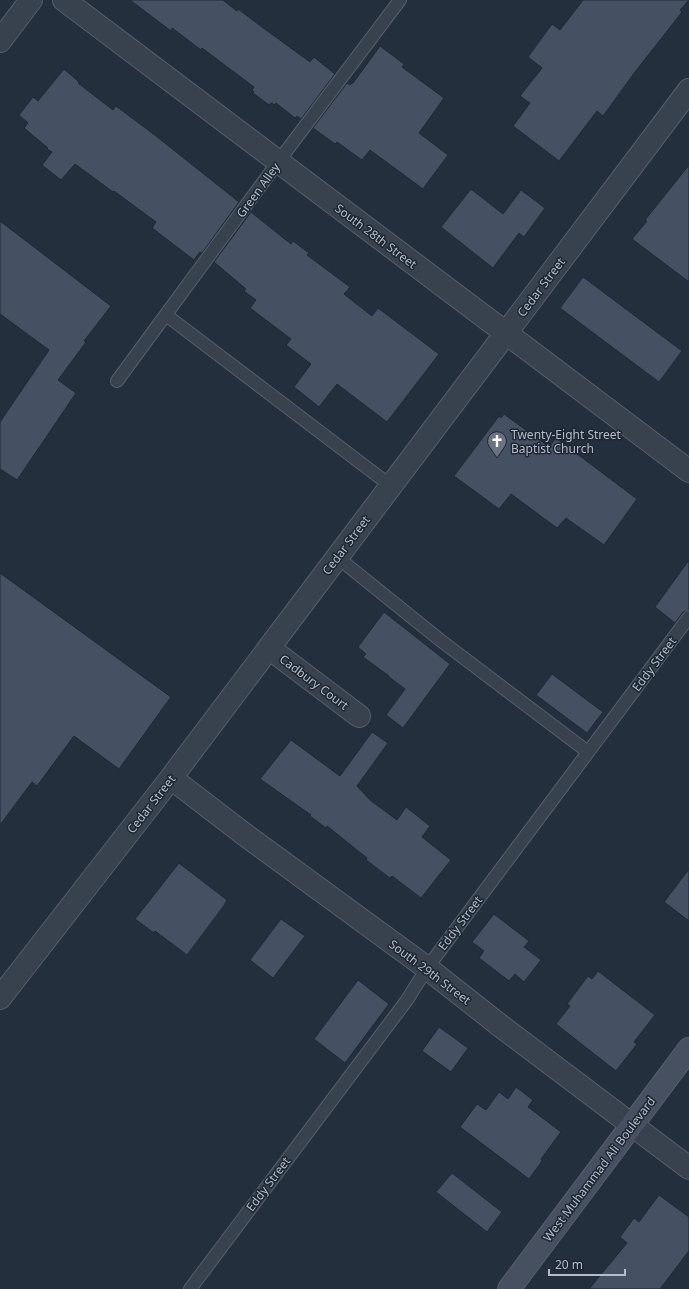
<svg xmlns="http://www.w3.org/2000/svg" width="689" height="1289" font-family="'Noto Sans',sans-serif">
  <rect width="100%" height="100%" fill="#242f3e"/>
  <path fill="#455162" stroke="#1f2835" d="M 130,0 L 223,0 L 237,11 L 238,9 L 262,27 L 310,62 L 314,57 L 335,74 L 301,119 L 297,116 L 295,118 L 276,103 L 275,105 L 271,103 L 269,105 L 253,93 L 254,92 L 252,90 L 254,87 L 202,48 L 201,50 L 172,28 L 171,31 Z
    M 583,0 L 689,0 L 680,10 L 682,12 L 635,72 L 603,116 L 597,111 L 559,161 L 513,126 L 530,103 L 520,96 L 542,68 L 528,57 L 552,24 L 560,30 Z
    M 380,46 L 404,64 L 402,67 L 444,98 L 419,133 L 448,155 L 423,189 L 370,150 L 362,160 L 337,142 L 335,144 L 313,128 L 347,83 L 350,85 L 352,83 L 353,83 Z
    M 64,69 L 79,82 L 78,83 L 113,110 L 116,106 L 156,136 L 239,202 L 202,253 L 200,252 L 194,260 L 152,228 L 156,222 L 114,191 L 113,192 L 75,164 L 61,180 L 42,165 L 52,152 L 47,149 L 48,148 L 24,128 L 28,123 L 19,115 L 33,97 L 38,101 Z
    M 689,165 L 689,282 L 632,239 L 647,221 L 645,220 Z
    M 471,189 L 503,214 L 521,190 L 545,208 L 524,237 L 519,233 L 493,268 L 441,227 Z
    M 251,212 L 291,244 L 293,241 L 309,253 L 307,255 L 350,287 L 344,294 L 372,316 L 378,308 L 439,354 L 387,422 L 337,384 L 319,407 L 294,387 L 311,364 L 286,345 L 291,339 L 250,308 L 256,300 L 244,291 L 246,289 L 214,262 Z
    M 0,221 L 111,306 L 84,341 L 86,342 L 58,380 L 76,393 L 17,480 L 0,469 L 0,422 L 49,350 L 0,314 Z
    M 583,277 L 682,351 L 659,382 L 560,308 Z
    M 504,414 L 549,447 L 556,438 L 637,499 L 604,545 L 566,518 L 557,528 L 511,494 L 499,509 L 454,476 L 499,416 L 501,418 Z
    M 689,560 L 689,610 L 683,612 L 675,623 L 655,607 Z
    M 0,573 L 171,697 L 119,769 L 74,736 L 37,786 L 32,782 L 0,825 Z
    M 384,612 L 450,664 L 403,728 L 386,715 L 405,689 L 389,677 L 389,676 L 363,657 L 366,654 L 358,647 Z
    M 552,674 L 603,712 L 587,733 L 536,695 Z
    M 372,732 L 388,743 L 357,786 L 370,800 L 397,820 L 406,807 L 430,826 L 422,837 L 451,860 L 421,898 L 392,876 L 390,878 L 366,860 L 367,858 L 327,826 L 326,828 L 310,816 L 311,815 L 260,779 L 291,740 L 340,776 Z
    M 179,863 L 227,900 L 223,907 L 187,955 L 155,931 L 154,933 L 135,919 Z
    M 689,869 L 689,921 L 664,902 Z
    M 494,914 L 529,941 L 524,947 L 541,960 L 524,982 L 515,974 L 509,981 L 479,958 L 484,951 L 472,942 Z
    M 281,919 L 305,936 L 273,978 L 250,960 Z
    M 598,971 L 655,1015 L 634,1042 L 637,1044 L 616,1071 L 556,1024 L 570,1006 L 567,1004 L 588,976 L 592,979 Z
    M 358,980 L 389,1004 L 345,1063 L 314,1039 Z
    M 439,1027 L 468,1048 L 451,1072 L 422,1051 Z
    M 516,1087 L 533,1100 L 528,1107 L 561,1132 L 541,1159 L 542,1161 L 529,1179 L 460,1127 L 477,1104 L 486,1110 L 499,1092 L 508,1099 Z
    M 452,1173 L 502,1212 L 487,1232 L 436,1192 Z
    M 659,1195 L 689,1217 L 689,1251 L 660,1289 L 589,1289 L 627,1243 L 620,1237 L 634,1218 L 639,1222 Z"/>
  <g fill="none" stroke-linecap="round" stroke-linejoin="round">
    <defs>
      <path id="service" d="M 166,315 L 391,486
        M 117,381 L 278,162 L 400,0
        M 337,557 L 440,640 L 588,752
        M 190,1289 L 407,1000 L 427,968 L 689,617"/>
      <path id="minor" d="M 64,0 L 689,471
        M 0,41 L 31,0
        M 269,648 L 359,716
        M 171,778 L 244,834 L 427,968 L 502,1027 L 689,1168
        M 0,998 L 171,778 L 689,90"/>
      <path id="secondary" d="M 509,1289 L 689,1049"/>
    </defs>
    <use href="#service" stroke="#565f6c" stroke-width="14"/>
    <use href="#minor" stroke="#565f6c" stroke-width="24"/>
    <use href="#secondary" stroke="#565f6c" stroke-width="24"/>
    <use href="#service" stroke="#38414e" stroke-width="12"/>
    <use href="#minor" stroke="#38414e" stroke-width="22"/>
    <use href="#secondary" stroke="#465061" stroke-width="22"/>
  </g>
  <defs>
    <symbol id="church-pin" viewBox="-11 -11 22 30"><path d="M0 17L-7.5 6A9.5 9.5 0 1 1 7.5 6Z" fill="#6b7280" stroke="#1d2633"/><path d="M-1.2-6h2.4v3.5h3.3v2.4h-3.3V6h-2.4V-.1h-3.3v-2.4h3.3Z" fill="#fff"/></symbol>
  </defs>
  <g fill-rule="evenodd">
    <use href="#church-pin" x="486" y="430" width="22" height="30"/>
  </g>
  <g text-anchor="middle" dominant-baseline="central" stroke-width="3" stroke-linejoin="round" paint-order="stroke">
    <g font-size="12" fill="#b4bcc9" stroke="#1d2633">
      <text transform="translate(258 190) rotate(-54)">Green Alley</text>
      <text transform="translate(376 236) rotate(37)">South 28th Street</text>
      <text transform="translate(541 287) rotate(-53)">Cedar Street</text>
      <text transform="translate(346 545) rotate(-53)">Cedar Street</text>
      <text transform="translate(654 664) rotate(-53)">Eddy Street</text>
      <text transform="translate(314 682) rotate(37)">Cadbury Court</text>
      <text transform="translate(151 804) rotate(-52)">Cedar Street</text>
      <text transform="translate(460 923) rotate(-53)">Eddy Street</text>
      <text transform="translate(430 972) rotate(37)">South 29th Street</text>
      <text transform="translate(599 1169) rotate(-53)">West Muhammad Ali Boulevard</text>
      <text transform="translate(268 1184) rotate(-53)">Eddy Street</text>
    </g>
    <g font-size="12" fill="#b4bcc9" stroke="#1d2633" text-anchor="start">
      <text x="511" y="434">Twenty-Eight Street<tspan x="511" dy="14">Baptist Church</tspan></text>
    </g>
  </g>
  <path d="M549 1269v6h76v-6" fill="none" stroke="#b4bcc9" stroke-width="2"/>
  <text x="555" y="1269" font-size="12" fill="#b4bcc9" stroke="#1d2633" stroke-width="3" paint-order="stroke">20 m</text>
</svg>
